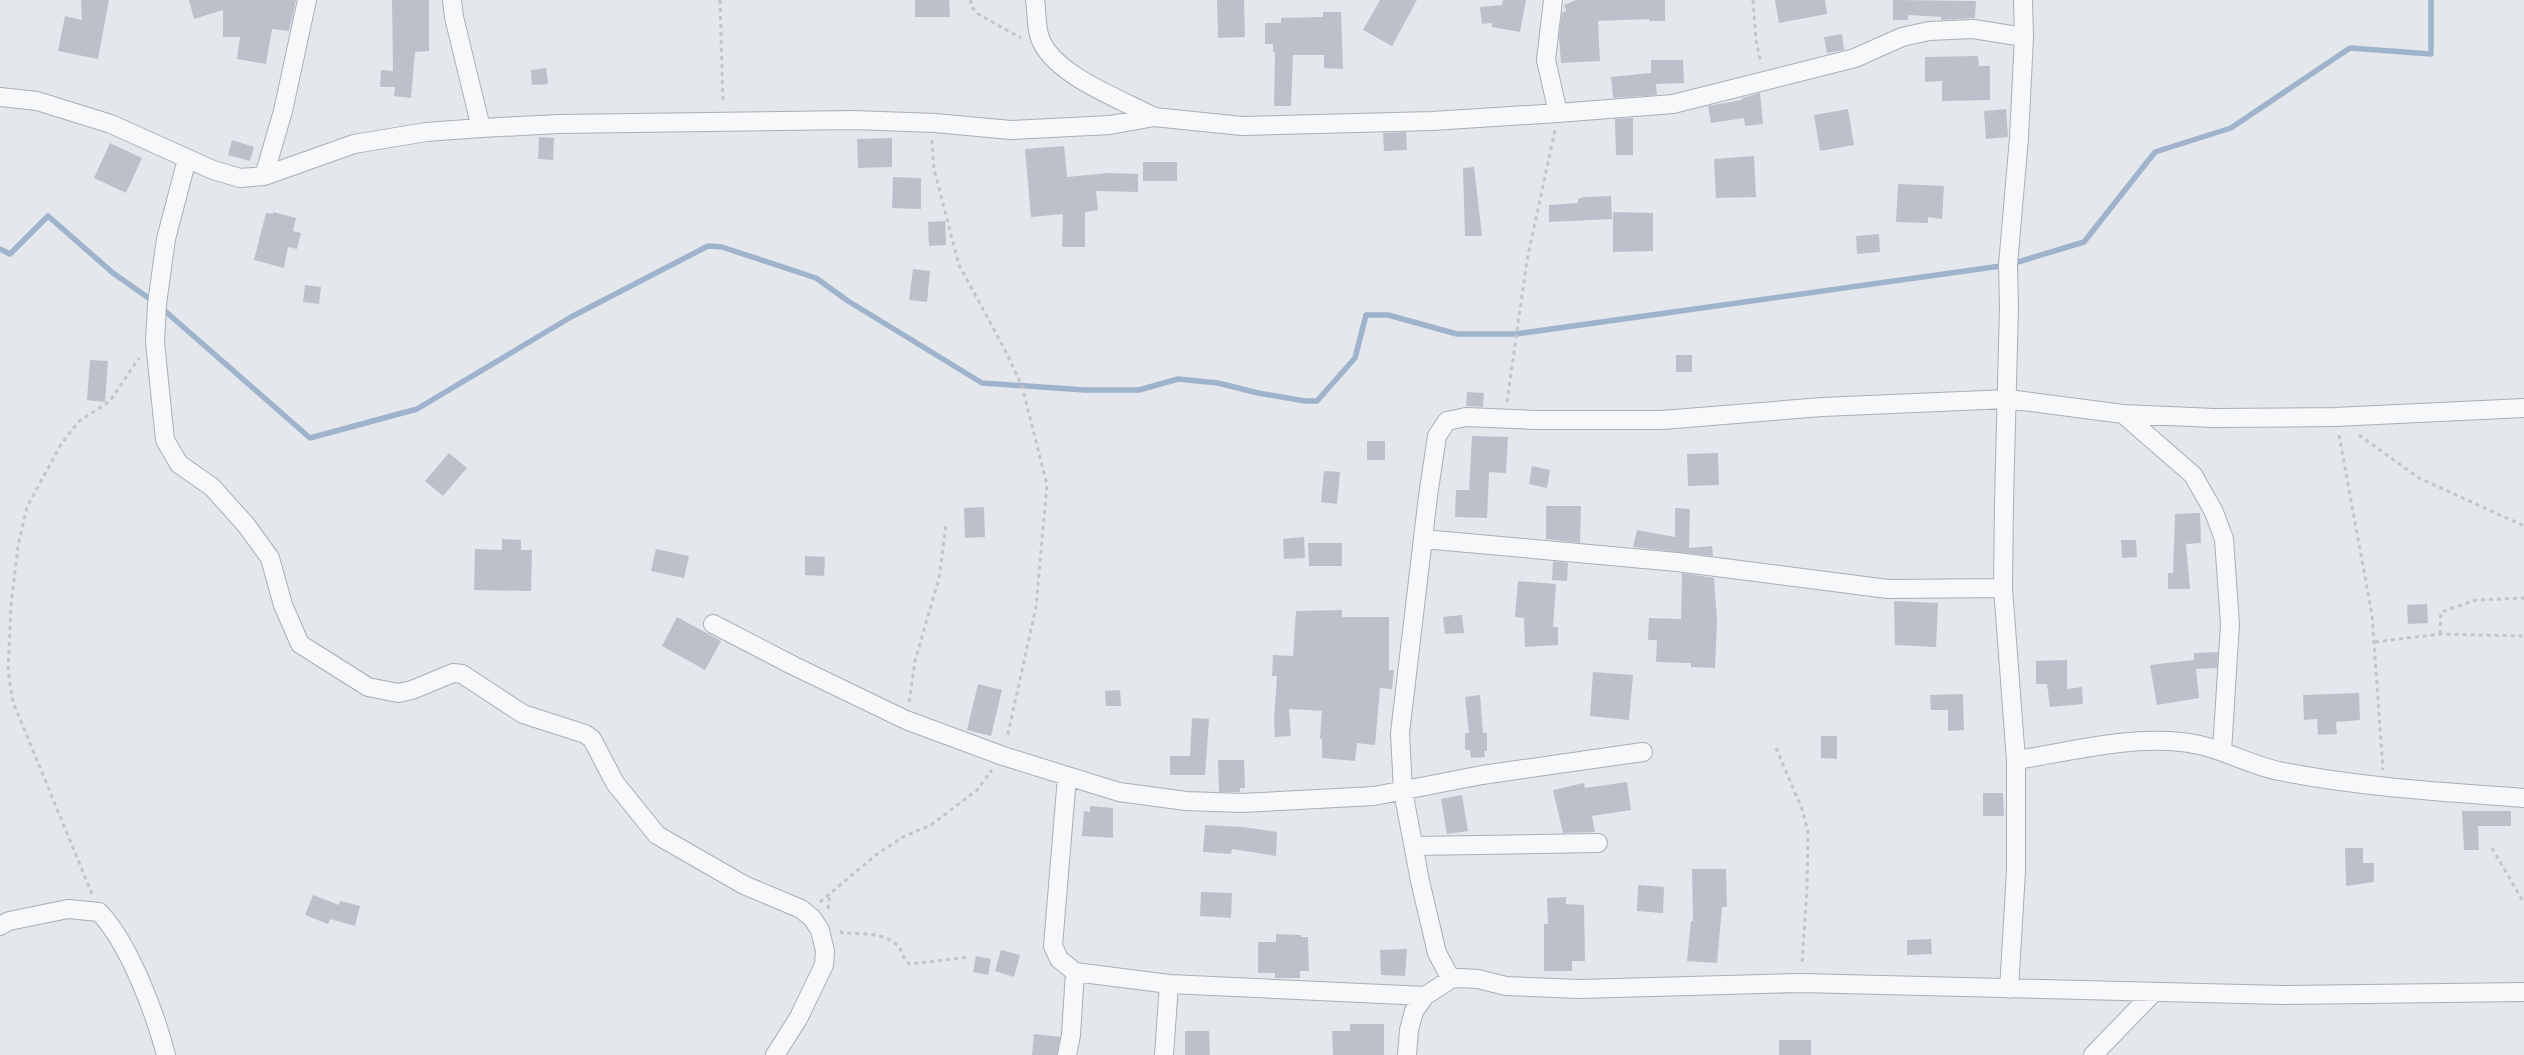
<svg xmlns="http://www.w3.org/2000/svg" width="2524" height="1055" font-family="'Space Grotesk',sans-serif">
  <rect width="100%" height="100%" fill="#e4e7ec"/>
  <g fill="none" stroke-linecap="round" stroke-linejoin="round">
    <path stroke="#9fb4cc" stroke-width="5.5" d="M 0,249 L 10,254 L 48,216 L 113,273 L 157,304 L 310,438 L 417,409 L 571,317 L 708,246 L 722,247 L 816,278 L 848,301 L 982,383 L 1085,390 L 1139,390 L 1178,379 L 1218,383 L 1258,393 L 1305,401 L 1317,401 L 1355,358 L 1366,315 L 1388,315 L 1457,334 L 1516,334 L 2008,265 L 2084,242 L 2155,152 L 2231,128 L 2350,48 L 2431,54 L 2431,0"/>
  </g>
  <path fill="#bbc0ca" d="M 81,0 L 109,0 L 98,59 L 58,51 L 65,16 L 82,20 Z
    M 189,0 L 296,0 L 289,31 L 272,29 L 266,64 L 237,59 L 240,37 L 223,37 L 223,10 L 194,19 Z
    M 392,0 L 429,0 L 429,51 L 415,52 L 411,98 L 394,96 L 395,87 L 380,87 L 381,70 L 393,71 Z
    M 915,0 L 949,0 L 950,17 L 915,17 Z
    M 1217,0 L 1244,0 L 1245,37 L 1218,38 Z
    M 1380,0 L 1417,0 L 1392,46 L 1363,30 Z
    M 1503,0 L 1526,0 L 1520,32 L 1492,27 L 1492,23 L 1482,24 L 1480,7 L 1502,5 Z
    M 1576,0 L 1665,0 L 1665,21 L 1649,21 L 1649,19 L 1598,21 L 1600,61 L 1561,63 L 1559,36 L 1562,13 L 1566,11 L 1564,5 Z
    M 1775,0 L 1825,0 L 1827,14 L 1779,23 Z
    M 1893,0 L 1976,1 L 1975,18 L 1941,20 L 1941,17 L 1908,15 L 1908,20 L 1893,20 Z
    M 1323,12 L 1341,12 L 1343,69 L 1324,68 L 1324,55 L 1293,55 L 1291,106 L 1274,106 L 1275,52 L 1273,52 L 1273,44 L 1265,44 L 1265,23 L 1281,23 L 1281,18 L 1323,17 Z
    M 1842,34 L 1844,50 L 1827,53 L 1824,37 Z
    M 1978,56 L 1979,66 L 1990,66 L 1990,100 L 1942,101 L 1942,81 L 1925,82 L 1925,57 Z
    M 1651,60 L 1683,60 L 1684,83 L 1656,84 L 1657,95 L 1613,98 L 1611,77 L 1651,73 Z
    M 546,68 L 548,84 L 532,85 L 531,70 Z
    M 1760,93 L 1763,124 L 1745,126 L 1744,118 L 1711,123 L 1708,106 L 1742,100 L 1742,98 Z
    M 1848,109 L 1854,145 L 1820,151 L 1814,115 Z
    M 2006,109 L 2008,137 L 1986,139 L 1984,111 Z
    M 1633,118 L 1633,155 L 1616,155 L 1615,119 Z
    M 1406,132 L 1407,150 L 1384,151 L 1383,133 Z
    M 539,137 L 554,138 L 553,160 L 538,159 Z
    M 892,138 L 892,167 L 858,168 L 857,139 Z
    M 232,140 L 254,147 L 250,161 L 228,155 Z
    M 110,143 L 142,158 L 126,193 L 94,178 Z
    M 1064,146 L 1067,177 L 1109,173 L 1138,174 L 1138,192 L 1096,191 L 1098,210 L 1085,212 L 1085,247 L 1062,247 L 1063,214 L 1031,217 L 1025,149 Z
    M 1754,156 L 1756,197 L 1716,198 L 1714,159 Z
    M 1143,162 L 1177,162 L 1177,181 L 1143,181 Z
    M 1474,167 L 1482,236 L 1465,236 L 1463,168 Z
    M 893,177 L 921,178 L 921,209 L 892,208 Z
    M 1898,184 L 1944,186 L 1942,219 L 1928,217 L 1928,223 L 1896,222 Z
    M 1611,196 L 1612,219 L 1549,222 L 1549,205 L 1578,203 L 1578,199 L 1584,197 Z
    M 273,212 L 296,218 L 293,231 L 301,233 L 297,249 L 288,247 L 284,268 L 254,260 L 266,213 L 273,214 Z
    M 1613,212 L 1653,213 L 1653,251 L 1613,252 Z
    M 945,221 L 946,245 L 929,246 L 928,222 Z
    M 1879,234 L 1880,252 L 1857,254 L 1856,236 Z
    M 913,269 L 930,271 L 927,302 L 909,300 Z
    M 305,285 L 321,287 L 319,304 L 303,302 Z
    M 1676,355 L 1692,355 L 1692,372 L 1676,372 Z
    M 90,360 L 108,361 L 105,402 L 87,400 Z
    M 1467,392 L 1484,393 L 1483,407 L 1466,406 Z
    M 1472,436 L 1508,437 L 1506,473 L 1489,472 L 1487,518 L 1455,517 L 1456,490 L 1469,490 Z
    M 1367,441 L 1385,441 L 1385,460 L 1367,460 Z
    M 449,453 L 467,468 L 443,496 L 425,481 Z
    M 1718,453 L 1719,485 L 1688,486 L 1687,454 Z
    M 1532,466 L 1550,470 L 1547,488 L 1529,484 Z
    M 1324,471 L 1340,472 L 1337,504 L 1321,502 Z
    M 1546,506 L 1581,506 L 1580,543 L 1546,539 Z
    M 984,507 L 985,537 L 965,538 L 964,508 Z
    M 1675,508 L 1690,509 L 1689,548 L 1712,546 L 1713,556 L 1633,547 L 1637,530 L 1675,537 Z
    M 2200,513 L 2201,543 L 2186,544 L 2190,589 L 2168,589 L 2168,573 L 2173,573 L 2175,514 Z
    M 1304,537 L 1305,558 L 1284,559 L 1283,539 Z
    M 502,539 L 521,540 L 521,550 L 532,550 L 531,591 L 474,590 L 475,549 L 502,550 Z
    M 2121,540 L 2136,540 L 2137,557 L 2122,558 Z
    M 1308,543 L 1342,543 L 1342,566 L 1309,566 Z
    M 656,549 L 689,556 L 684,578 L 651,571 Z
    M 805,556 L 825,557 L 824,576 L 805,575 Z
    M 1553,561 L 1568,563 L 1567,581 L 1552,580 Z
    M 1682,573 L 1714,578 L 1717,621 L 1715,668 L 1691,667 L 1691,663 L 1656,662 L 1657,640 L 1648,640 L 1649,618 L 1681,619 Z
    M 1518,581 L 1556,584 L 1553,627 L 1558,627 L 1558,645 L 1525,647 L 1524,618 L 1515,617 Z
    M 1894,601 L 1938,603 L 1936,647 L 1895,645 Z
    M 2427,604 L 2428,623 L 2408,624 L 2407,605 Z
    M 1342,610 L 1342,617 L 1389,617 L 1389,670 L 1394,670 L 1392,689 L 1380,688 L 1375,745 L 1357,743 L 1355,761 L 1322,758 L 1322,739 L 1320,739 L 1322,711 L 1289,709 L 1291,736 L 1275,737 L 1274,720 L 1277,676 L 1272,676 L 1273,655 L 1293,656 L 1296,611 Z
    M 1462,615 L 1464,633 L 1445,634 L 1443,617 Z
    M 677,617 L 721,641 L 705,670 L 662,646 Z
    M 2218,652 L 2217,668 L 2196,669 L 2199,698 L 2157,705 L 2150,665 L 2194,660 L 2194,653 Z
    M 2067,660 L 2067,689 L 2082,687 L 2083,704 L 2050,707 L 2047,684 L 2036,684 L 2036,661 Z
    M 1593,672 L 1633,675 L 1629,720 L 1590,716 Z
    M 978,684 L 1002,690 L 991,736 L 967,730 Z
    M 1120,690 L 1121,706 L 1106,706 L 1105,691 Z
    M 2359,693 L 2360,720 L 2336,722 L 2337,734 L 2318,735 L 2317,719 L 2304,720 L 2303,695 Z
    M 1963,694 L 1964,730 L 1948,731 L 1948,710 L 1931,710 L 1930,695 Z
    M 1480,695 L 1483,733 L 1487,733 L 1487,751 L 1484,751 L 1485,757 L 1471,758 L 1470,750 L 1465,750 L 1465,733 L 1469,733 L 1465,697 Z
    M 1192,718 L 1209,719 L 1205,775 L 1170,775 L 1170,756 L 1190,756 Z
    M 1821,736 L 1837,736 L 1837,759 L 1821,758 Z
    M 1218,760 L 1244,760 L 1245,788 L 1240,788 L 1240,792 L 1219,792 Z
    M 1627,782 L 1631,810 L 1592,816 L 1595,832 L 1563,833 L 1553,790 L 1584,783 L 1585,788 Z
    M 1983,793 L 2003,793 L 2004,816 L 1983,816 Z
    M 1462,795 L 1468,831 L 1447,834 L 1441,799 Z
    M 1090,806 L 1113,808 L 1113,838 L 1082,836 L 1084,811 L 1090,812 Z
    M 2462,811 L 2511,811 L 2511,826 L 2478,826 L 2479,850 L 2464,850 Z
    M 1205,825 L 1243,827 L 1277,832 L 1276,856 L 1232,849 L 1231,854 L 1203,852 Z
    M 2345,848 L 2363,848 L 2363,863 L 2374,863 L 2374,882 L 2346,886 Z
    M 1692,869 L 1726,869 L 1727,907 L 1722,907 L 1717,963 L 1687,961 L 1691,921 L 1693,921 Z
    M 1638,885 L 1664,887 L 1663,913 L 1637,911 Z
    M 1201,892 L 1232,893 L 1231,918 L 1200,916 Z
    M 313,895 L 339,905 L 340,901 L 360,906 L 355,926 L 330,919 L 328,924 L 305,915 Z
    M 1566,897 L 1566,904 L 1584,905 L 1585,961 L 1572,961 L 1572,971 L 1544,971 L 1544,924 L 1548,924 L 1547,898 Z
    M 1276,934 L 1301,935 L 1301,937 L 1308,937 L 1309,971 L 1300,971 L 1300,978 L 1275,978 L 1275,973 L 1258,973 L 1258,942 L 1276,942 Z
    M 1931,939 L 1932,954 L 1907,955 L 1907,940 Z
    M 1407,949 L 1405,976 L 1381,975 L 1380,950 Z
    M 1001,950 L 1020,955 L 1014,977 L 995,971 Z
    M 976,956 L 991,959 L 988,975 L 973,972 Z
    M 1350,1024 L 1384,1024 L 1384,1055 L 1333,1055 L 1332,1031 L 1350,1031 Z
    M 1185,1031 L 1209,1031 L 1210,1055 L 1185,1055 Z
    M 1034,1034 L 1060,1037 L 1057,1055 L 1032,1055 Z
    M 1779,1040 L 1811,1040 L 1811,1055 L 1779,1055 Z"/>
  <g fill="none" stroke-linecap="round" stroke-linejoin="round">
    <defs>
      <path id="street" d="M 452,0 L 454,17 L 481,128
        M 1035,0 C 1037,12 1036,27 1040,38 C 1053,75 1121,99 1154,117
        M 1553,0 L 1546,60 L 1558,113
        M 0,97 L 37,101 L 111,124 L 213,170 L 240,178 L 264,176 L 354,144 L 426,132 L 481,128 L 559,124 L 854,120 L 935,123 L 1011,130 L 1110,125 L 1154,117 L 1242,126 L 1432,121 L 1558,113 L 1673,104 L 1855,58 L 1902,37 L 1929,31 L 1973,29 L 2024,37
        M 187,159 L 166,239 L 157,304 L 155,342 L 165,440 L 179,464 L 212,487 L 246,525 L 270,558 L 283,605 L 300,644 L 368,687 L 398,693 L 412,690 L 453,673 L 462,674 L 523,714 L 585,734 L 592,739 L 615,783 L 657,835 L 744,885 L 801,909 L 812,918 L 820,930 L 825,951 L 824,965 L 798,1019 L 775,1055
        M 264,176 L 283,111 L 307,0
        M 2123,414 L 2193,475 L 2214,512 L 2224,539 L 2230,624 L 2222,751
        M 1423,539 L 1677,562 L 1888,589 L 2003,588
        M 713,624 L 794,666 L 906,720 L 1003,756 L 1119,792 L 1186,801 L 1242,803 L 1374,796 L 1482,775 L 1643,752
        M 2016,760 C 2069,752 2127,736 2181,742 C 2216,745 2246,764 2279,771 C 2358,787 2444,792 2524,798
        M 1067,777 L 1053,946 L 1059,959 L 1075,972 L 1169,984 L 1425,996
        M 1415,846 L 1598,843
        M 0,926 L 9,921 L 68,909 L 99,912 C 129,943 155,1013 166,1055
        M 1451,979 L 1437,953 L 1420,881 L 1403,791 L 1400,733 L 1428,496 L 1437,436 L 1447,421 L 1466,417 L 1535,420 L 1662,420 L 1822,407 L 2008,399 L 2123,414 L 2214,418 L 2335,417 L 2524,408
        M 2009,989 L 2016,871 L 2016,760 L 2003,588 L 2004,502 L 2009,306 L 2008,265 L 2019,138 L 2024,37 L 2023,0
        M 1067,1055 L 1071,1035 L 1075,972
        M 1164,1055 L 1169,984
        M 1407,1055 L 1409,1030 L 1414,1011 L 1425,996 L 1451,979 L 1458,978 L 1478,979 L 1506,986 L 1579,989 L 1801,983 L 2282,995 L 2524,992
        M 2093,1055 L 2154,992"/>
    </defs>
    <use href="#street" stroke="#a9aeb7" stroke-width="20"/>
    <path stroke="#c2c5cb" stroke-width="3" stroke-dasharray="4 4" stroke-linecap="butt" d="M 720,0 L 723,104
      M 971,0 L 970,5 L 978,14 L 1021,38
      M 1753,0 L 1756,40 L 1761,64
      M 932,140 L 934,169 L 959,265 L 1005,350 L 1022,386 L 1047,485 L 1036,607 L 1007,738
      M 1507,402 L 1527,260 L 1555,130
      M 2339,435 L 2372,615 L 2383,770
      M 2359,435 L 2419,478 L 2524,526
      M 2440,634 L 2441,612 L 2476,600 L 2524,598
      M 2375,642 L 2440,634 L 2524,636
      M 909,702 L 915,661 L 939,578 L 946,525
      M 1776,748 L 1802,809 L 1808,832 L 1807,888 L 1802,965
      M 2492,848 L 2524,903
      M 92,894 L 13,702 L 8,671 L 11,606 L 18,546 L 27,507 L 60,446 L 78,422 L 110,401 L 139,358
      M 820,902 L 877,854 L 903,837 L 931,825 L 977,790 L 992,770
      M 828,909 L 830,893
      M 840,931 L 843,933 C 861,934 883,932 897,945 C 904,951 901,959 910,964 L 970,957"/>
    <use href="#street" stroke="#f7f8fa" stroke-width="18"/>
  </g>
</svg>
